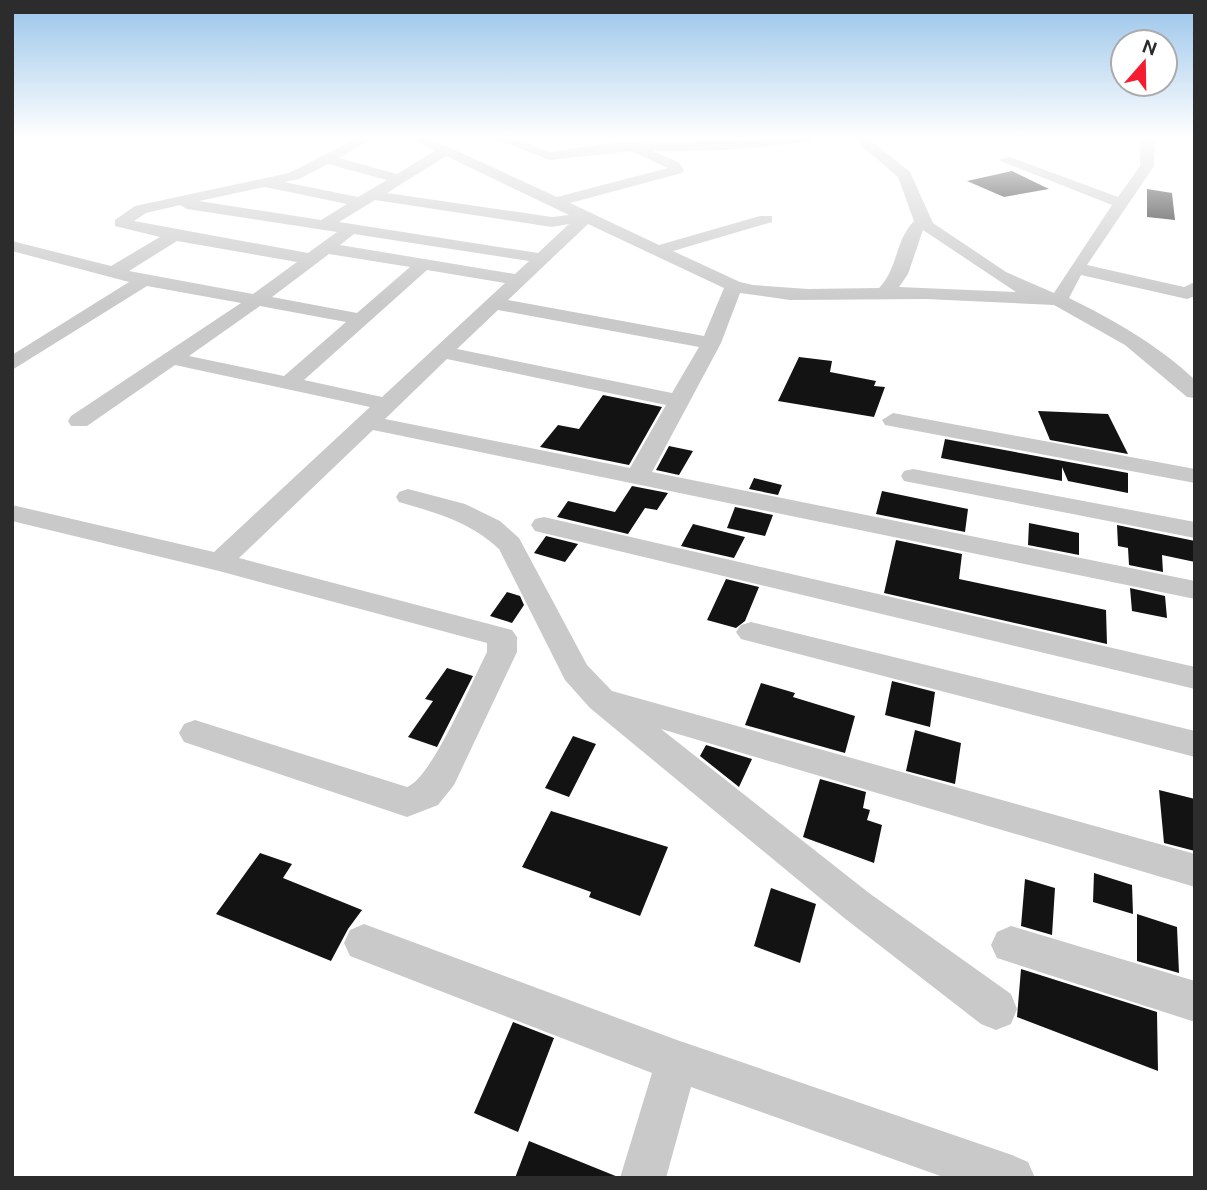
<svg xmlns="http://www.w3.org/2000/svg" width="1207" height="1190" font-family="Ubuntu,sans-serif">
  <rect width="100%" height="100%" fill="#fff"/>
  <path fill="#131313" d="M 1012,171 L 1049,189 L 1004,197 L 967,181 Z
    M 1147,189 L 1172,193 L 1175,220 L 1147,217 Z
    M 799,357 L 832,361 L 830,372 L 876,381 L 874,386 L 885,387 L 874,417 L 778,401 Z
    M 603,395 L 662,407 L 629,465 L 540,447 L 558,425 L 579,429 Z
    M 1038,411 L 1108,414 L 1128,454 L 1050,440 Z
    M 945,439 L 1128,473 L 1128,493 L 1068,481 L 1062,467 L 1062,481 L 941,458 Z
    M 669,446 L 693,451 L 679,475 L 656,470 Z
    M 754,478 L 782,485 L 778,495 L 749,489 Z
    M 632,486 L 668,493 L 657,510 L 645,508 L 628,534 L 557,517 L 568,501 L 615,512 Z
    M 882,491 L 968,509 L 965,532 L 876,514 Z
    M 735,507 L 773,515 L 765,536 L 727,528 Z
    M 1029,523 L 1079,533 L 1079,555 L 1028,545 Z
    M 693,524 L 745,537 L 734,558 L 681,546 Z
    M 1117,525 L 1195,541 L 1195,562 L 1162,555 L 1163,572 L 1129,565 L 1128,548 L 1118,546 Z
    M 546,536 L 578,544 L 565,562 L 534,553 Z
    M 896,540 L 962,554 L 959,579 L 1106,610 L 1107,644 L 884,593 Z
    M 726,579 L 759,587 L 745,621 L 736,628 L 707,620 Z
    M 1130,588 L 1165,596 L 1167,618 L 1132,611 Z
    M 507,592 L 520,596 L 524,605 L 512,623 L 490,616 Z
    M 447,668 L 473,676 L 437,747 L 408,737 L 433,701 L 425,699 Z
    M 892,681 L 935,692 L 930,727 L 885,715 Z
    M 761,683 L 795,693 L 793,697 L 855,716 L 845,753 L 745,725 Z
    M 915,730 L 961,743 L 955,784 L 906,771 Z
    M 573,736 L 596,744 L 569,797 L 545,788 Z
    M 706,745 L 752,759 L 739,787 L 700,756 Z
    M 820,779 L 866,792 L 863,808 L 870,810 L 867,820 L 882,825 L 874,863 L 803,837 Z
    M 1159,790 L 1195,799 L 1195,851 L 1164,843 Z
    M 551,811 L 668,847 L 640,916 L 589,897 L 591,892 L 522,867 Z
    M 260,853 L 292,864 L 283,878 L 362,910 L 348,929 L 331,961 L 216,914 Z
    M 1094,873 L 1132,885 L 1133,914 L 1093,902 Z
    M 1025,879 L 1055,888 L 1052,935 L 1021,926 Z
    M 771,888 L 816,904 L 800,963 L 754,946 Z
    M 1137,914 L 1177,927 L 1179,973 L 1137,961 Z
    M 1021,969 L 1157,1012 L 1158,1071 L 1017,1017 Z
    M 513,1022 L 554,1038 L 518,1132 L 474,1113 Z
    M 529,1141 L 618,1177 L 618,1178 L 515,1178 Z"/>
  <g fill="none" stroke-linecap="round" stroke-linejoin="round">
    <path fill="#c9c9c9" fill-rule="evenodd" d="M 357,138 L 374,138 L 339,158 L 397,174 L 435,151 L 411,138 L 429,138 L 557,197 L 668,168 L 631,151 L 550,160 L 492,138 L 512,138 L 551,152 L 609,143 L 816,138 L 809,142 L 726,150 L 653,151 L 678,162 L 684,170 L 682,173 L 570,203 L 659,245 L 760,216 L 772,216 L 772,222 L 673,251 L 740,282 L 753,285 L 808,289 L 879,288 C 898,269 895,240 914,221 L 898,177 L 853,138 L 868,138 L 910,172 L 933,223 L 1006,272 L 1054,293 L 1112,205 L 998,160 L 1010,157 L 1118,197 L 1140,166 L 1141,138 L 1155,138 L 1154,166 L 1087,265 L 1184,287 L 1195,282 L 1195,296 L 1187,299 L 1081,275 L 1069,298 C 1114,320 1158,345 1195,380 L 1195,398 L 1187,397 L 1125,345 L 1054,305 L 926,299 L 790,300 L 740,293 L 721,343 L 652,472 L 1195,581 L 1195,599 L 373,430 L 239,558 L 512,630 L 517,637 L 517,652 L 454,785 L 438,805 L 407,817 L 184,742 L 179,733 L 184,724 L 195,720 L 407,787 C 432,778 473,679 487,652 L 487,643 L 219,571 L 12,521 L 12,505 L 214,552 L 370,407 L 175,365 L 87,426 L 71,426 L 68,421 L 71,416 L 241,303 L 147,286 L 12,370 L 12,355 L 129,282 L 12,251 L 12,241 L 111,266 L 160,237 L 115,226 L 115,220 L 135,206 L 289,173 ZM 446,156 L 569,215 L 552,217 L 387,193 ZM 328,164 L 387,180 L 358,197 L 284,182 L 299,179 ZM 264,187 L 270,188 L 347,204 L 321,220 L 199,201 ZM 375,200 L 552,227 L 569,224 L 538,253 L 339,222 ZM 180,205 L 187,209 L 337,232 L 308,253 L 134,221 L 146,213 ZM 588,224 L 724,288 L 704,336 L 508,300 ZM 923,230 L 1016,292 L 899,287 L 908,274 ZM 354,234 L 529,261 L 515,274 L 340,245 ZM 177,241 L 297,262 L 253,294 L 129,271 ZM 329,254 L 410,267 L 357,313 L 272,297 ZM 427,270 L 505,283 L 382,397 L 304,380 ZM 260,306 L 346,322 L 284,376 L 189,356 ZM 498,310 L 699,347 L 672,393 L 457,349 ZM 447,359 L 666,405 L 630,468 L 385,419 Z
      M 893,413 L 1195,469 L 1195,483 L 885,425 L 882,420 Z
      M 913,469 L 1195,522 L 1195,538 L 904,481 L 901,476 L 904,471 Z
      M 408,489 L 465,504 L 500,521 L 519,538 L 587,665 L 612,691 L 1195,854 L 1195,887 L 661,729 L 869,893 L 1011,994 L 1017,1009 L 1011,1024 L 996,1030 L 981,1024 L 843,917 L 590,708 L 565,680 L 499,549 C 470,522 437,513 399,502 L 396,497 L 399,492 Z
      M 544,517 L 1195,667 L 1195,689 L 535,531 L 531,525 L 535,519 Z
      M 751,622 L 1195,731 L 1195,757 L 741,639 L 736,632 L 741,625 Z
      M 364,924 L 677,1040 L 1012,1155 L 1028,1162 L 1035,1178 L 946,1178 L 691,1087 L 666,1178 L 620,1178 L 652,1073 L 350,956 L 344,943 L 350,930 Z
      M 1011,926 L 1195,981 L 1195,1022 L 997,958 L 991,945 L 997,932 Z"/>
  </g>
  <linearGradient id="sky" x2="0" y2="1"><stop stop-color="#98c4ea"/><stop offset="0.45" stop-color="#fff"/><stop offset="1" stop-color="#fff" stop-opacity="0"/></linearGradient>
  <rect width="1207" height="305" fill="url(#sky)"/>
  <rect width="1207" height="1190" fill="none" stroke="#2c2c2c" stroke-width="28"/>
  <g transform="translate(1144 63) rotate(20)"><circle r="33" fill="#ffffff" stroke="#ababab" stroke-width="2"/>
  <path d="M0-5L12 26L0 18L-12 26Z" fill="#f51b31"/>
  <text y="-10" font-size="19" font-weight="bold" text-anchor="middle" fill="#2c2c2c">N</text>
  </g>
</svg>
